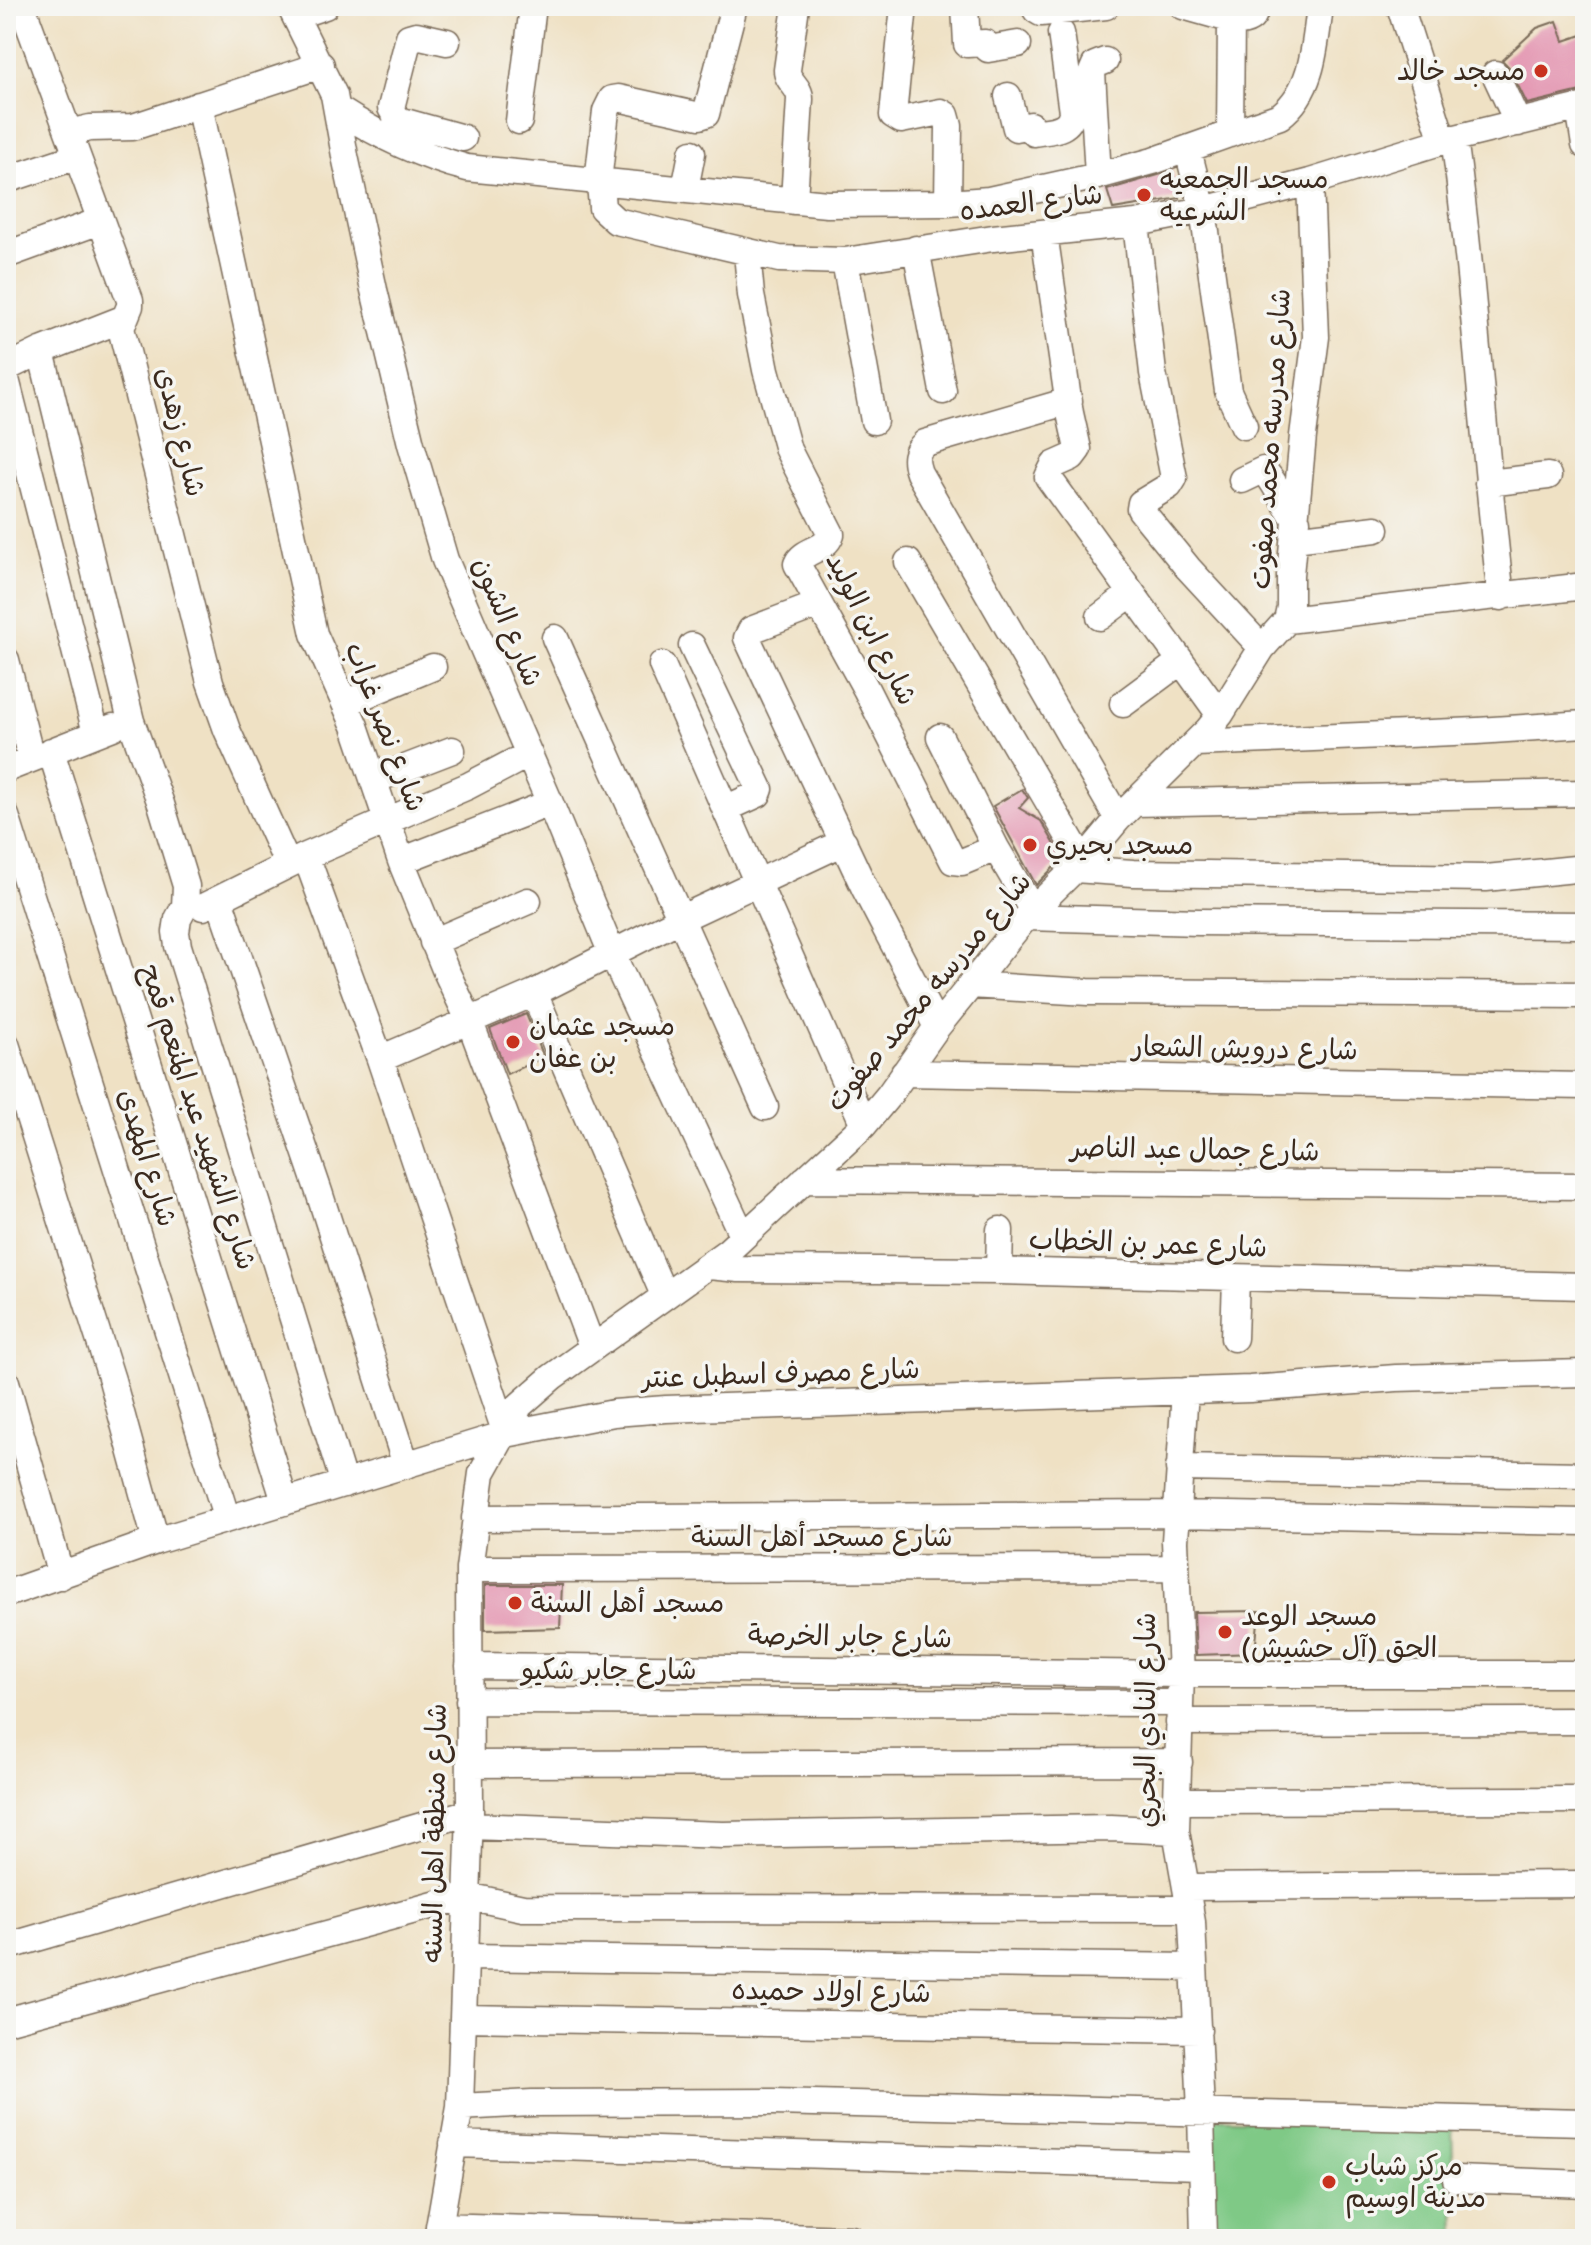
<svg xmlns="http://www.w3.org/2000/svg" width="1591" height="2245" font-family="'Balsamiq Sans','Playpen Sans Arabic',sans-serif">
  <rect width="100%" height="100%" fill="#f6f6f2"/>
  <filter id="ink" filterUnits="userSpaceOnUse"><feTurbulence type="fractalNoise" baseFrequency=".0125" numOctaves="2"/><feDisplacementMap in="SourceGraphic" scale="16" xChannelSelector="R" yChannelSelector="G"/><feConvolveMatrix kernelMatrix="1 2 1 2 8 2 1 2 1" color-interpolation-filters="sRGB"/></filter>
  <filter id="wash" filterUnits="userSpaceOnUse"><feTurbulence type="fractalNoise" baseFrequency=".006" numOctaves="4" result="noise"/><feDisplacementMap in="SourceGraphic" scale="32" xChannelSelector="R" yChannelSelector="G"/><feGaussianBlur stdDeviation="1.8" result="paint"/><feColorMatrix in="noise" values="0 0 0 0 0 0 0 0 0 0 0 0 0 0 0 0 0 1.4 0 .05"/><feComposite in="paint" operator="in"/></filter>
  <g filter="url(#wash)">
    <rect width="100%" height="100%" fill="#efe1c4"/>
    <path fill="#7fc986" stroke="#5d7a52" stroke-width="2" d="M 1203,2118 L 1452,2125 L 1455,2239 L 1207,2239 Z"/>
    <g id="blocks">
      <path fill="#e49ab4" d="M 1557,21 L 1564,41 L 1585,34 L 1585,90 L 1527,104 L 1509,67 L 1502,60 L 1537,28 Z
        M 1172,171 L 1180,198 L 1113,209 L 1107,190 Z
        M 1022,789 L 1028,798 L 1019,808 L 1041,821 L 1063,858 L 1036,885 L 993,806 Z
        M 526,1014 L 544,1057 L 507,1074 L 490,1029 Z
        M 485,1585 L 562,1585 L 560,1628 L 485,1630 Z
        M 1259,1611 L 1255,1653 L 1196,1655 L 1194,1612 Z"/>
    </g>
  </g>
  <g filter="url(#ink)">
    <use href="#blocks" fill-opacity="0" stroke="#7a6a58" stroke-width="2"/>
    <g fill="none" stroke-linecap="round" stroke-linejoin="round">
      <defs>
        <path id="minor" d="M 290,6 L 334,95 L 345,156 L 374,290 L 411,444 L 445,560 L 550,803 L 612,954 L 743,1237
          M 904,6 L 893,115 L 901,120 L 941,112 L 946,115 L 949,126 L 948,203
          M 965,6 L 967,44 L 985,43 L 988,49 L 1018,44
          M 1034,6 L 1036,10 L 1041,13 L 1106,6
          M 1183,6 L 1240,22 C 1251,21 1255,16 1256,6
          M 1400,6 L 1443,141
          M 25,14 L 130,300 L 130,306 L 121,328 L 210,682 L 227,730 L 288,865
          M 295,16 L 325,6
          M 447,42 L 416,35 L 409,37 L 391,108 L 398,120 L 463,138
          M 1495,74 L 1518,123
          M 1008,96 L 1016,128 L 1031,125 L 1034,133 C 1050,130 1070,131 1072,112 L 1061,33
          M 199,105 L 314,634 L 355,726 L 401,861 L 445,969 L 470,1022 L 592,1347
          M 1579,108 L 1585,145
          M 339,110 C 379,136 421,156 467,168 L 827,204 L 948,203 L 989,200 L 1098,176 L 1153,161 L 1280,116 C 1313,91 1315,46 1320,6
          M 519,121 L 533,6
          M 69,133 L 90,128 L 133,127 L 321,65
          M 1230,134 L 1231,19
          M 1454,138 C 1475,290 1483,444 1501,597
          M 1188,150 L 1203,210 L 1228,391 L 1244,426
          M 1098,176 L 1092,72 L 1095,65 L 1105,61
          M 6,180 L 75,157
          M 598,182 L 606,111 L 612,99 L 618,98 L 700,116 L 706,114 L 734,6
          M 600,182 L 602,208 L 616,221 L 779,259 L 845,261 L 993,238 L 1136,223 L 1203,210 L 1310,182 L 1443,141 L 1585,106
          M 685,189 L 692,153
          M 794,201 L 800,99 C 800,86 787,82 787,70 L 796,6
          M 1136,223 L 1153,373 L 1174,478 L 1169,486 L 1141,503 L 1140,509 L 1188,568 L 1262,648
          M 1044,233 L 1070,413 L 1078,449 L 1072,457 L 1054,465 L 1048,477 L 1220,715
          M 916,249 L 943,391
          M 747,253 L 751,295 L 766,370 L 788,450 L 831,534 C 826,551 803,549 797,564 L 866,689 L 953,861 L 962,862 L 996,848
          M 6,255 L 100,221
          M 845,261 L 874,421
          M 41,351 L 131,721 L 161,804 L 186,886 L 185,906 L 178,919 L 176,932 L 178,946 L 344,1484
          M 6,368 L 41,351 L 125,318
          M 6,379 L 96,733
          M 1069,401 L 925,443 C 915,452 914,459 919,473 L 1118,819
          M 1242,480 L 1263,470 C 1271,475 1288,510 1297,521
          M 1488,483 L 1548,476
          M 1294,539 L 1376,529
          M 908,562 L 1083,861
          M 819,604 L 751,630 L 747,638 L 865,889 L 937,1027
          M 1100,617 L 1132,593
          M 1287,620 L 1585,586
          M 555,638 L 765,1107
          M 692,646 L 760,789 L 758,794 L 725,809
          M 6,660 L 31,758
          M 662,665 L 864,1125
          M 346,703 L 433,667
          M 1123,704 L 1181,661
          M 940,737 L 996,848 L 1033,911
          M 1196,743 L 1477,731 L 1585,724
          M 51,751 L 285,1502
          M 6,769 L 113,727
          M 374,780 L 452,750
          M 1135,803 L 1585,793
          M 6,816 L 227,1519
          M 306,856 L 380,1059 L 506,1434
          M 401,861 L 550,803
          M 1074,869 L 1133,873 L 1486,878 L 1585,868
          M 219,899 L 319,1192 L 406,1465
          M 203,907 L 306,856 L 468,786 L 529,754
          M 1026,917 L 1199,922 L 1585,925
          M 433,942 L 528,901
          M 970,985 L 1088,992 L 1585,995
          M 534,993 L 664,1295
          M 6,1044 L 112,1380 L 156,1541
          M 380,1059 L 534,993 L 682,918 L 844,842
          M 904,1073 L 1585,1086
          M 804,1180 L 1585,1186
          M 709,1266 L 739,1269 L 999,1271 L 1585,1286
          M 999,1271 L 1000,1230
          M 1234,1338 L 1236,1279
          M 6,1382 L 61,1576
          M 1185,1391 L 1175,1541 L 1181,1674 L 1176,1831 L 1192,1922 L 1201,2111 L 1204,2239
          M 1179,1468 L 1585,1475
          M 475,1518 L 1176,1514 L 1585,1522
          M 469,1569 L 1176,1568
          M 6,1594 L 156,1541 L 506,1434 L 614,1413 L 666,1409 L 1250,1389 L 1396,1378 L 1585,1373
          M 469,1666 L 1181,1674 L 1585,1674
          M 469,1701 L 1180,1703
          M 1179,1722 L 1585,1721
          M 470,1764 L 1179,1762
          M 1177,1801 L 1585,1800
          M 469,1826 L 723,1835 L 1111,1828 L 1176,1831
          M 1188,1887 L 1585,1884
          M 6,1947 L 470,1812
          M 465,1957 L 1194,1967
          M 463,2018 L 1198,2030
          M 6,2021 L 467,1896 L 523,1908 L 1190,1909
          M 460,2107 L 532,2103 L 773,2102 L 1585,2122
          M 453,2144 L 1201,2166
          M 1456,2179 L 1585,2184
          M 439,2226 L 851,2239
          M 437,2239 L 460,2107 L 470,1812 L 469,1569 L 482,1473 L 520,1405 L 552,1377 L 728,1251 L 864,1125 L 889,1095 L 937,1027 L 1026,917 L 1083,861 L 1118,819 L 1208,730 L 1220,715 L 1262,648 L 1287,620 L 1290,607 L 1290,575 L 1303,436 L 1316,337 L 1310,182"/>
      </defs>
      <use href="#minor" stroke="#7a6a58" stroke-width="29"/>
      <use href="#minor" stroke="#fff" stroke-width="26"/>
    </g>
  </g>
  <g fill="#c8321e" stroke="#f6f6f2" stroke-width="3">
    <circle cx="1541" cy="71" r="8"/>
    <circle cx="1144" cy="195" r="8"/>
    <circle cx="1030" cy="845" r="8"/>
    <circle cx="513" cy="1042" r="8"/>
    <circle cx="515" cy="1603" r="8"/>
    <circle cx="1225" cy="1632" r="8"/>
    <circle cx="1329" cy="2182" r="8"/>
  </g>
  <g text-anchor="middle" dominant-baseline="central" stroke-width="7" stroke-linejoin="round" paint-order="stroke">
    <g font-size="28" fill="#3b2a1e" stroke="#f6f6f2" text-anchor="start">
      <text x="1525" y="71" text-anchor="end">مسجد خالد</text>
      <text x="1160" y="179">مسجد الجمعيه<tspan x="1160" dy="32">الشرعيه</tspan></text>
      <text x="1046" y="845">مسجد بحيري</text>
      <text x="529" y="1026">مسجد عثمان<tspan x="529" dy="32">بن عفان</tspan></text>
      <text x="531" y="1603">مسجد أهل السنة</text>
      <text x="1241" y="1616">مسجد الوعد<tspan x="1241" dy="32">الحق (آل حشيش)</tspan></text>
      <text x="1345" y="2166">مركز شباب<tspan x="1345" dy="32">مدينة اوسيم</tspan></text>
    </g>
    <g font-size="28" fill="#3b2a1e" stroke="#f6f6f2">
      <text transform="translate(1031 203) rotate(-7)">شارع العمده</text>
      <text transform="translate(180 432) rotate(76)">شارع زهدى</text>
      <text transform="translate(1271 439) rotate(-86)">شارع مدرسه محمد صفوت</text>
      <text transform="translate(507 622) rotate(67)">شارع الشون</text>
      <text transform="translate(871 629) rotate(63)">شارع ابن الوليد</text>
      <text transform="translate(385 727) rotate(69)">شارع نصر غراب</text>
      <text transform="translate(929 992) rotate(-50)">شارع مدرسه محمد صفوت</text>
      <text transform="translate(1245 1049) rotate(1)">شارع درويش الشعار</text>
      <text transform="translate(198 1117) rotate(72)">شارع الشهيد عبد المنعم قمح</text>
      <text transform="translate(1195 1150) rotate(1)">شارع جمال عبد الناصر</text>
      <text transform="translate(147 1158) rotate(73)">شارع المهدى</text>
      <text transform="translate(1148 1244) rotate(2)">شارع عمر بن الخطاب</text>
      <text transform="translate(781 1374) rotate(-2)">شارع مصرف اسطبل عنتر</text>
      <text x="822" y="1537">شارع مسجد أهل السنة</text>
      <text transform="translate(850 1637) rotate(1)">شارع جابر الخرصة</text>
      <text x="609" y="1670">شارع جابر شكيو</text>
      <text transform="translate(1146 1720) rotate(-90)">شارع النادي البحري</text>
      <text transform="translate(435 1833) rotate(-89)">شارع منطقة اهل السنه</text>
      <text transform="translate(831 1992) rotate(1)">شارع اولاد حميده</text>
    </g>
  </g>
  <rect width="1591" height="2245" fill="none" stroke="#f6f6f2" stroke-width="32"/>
</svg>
